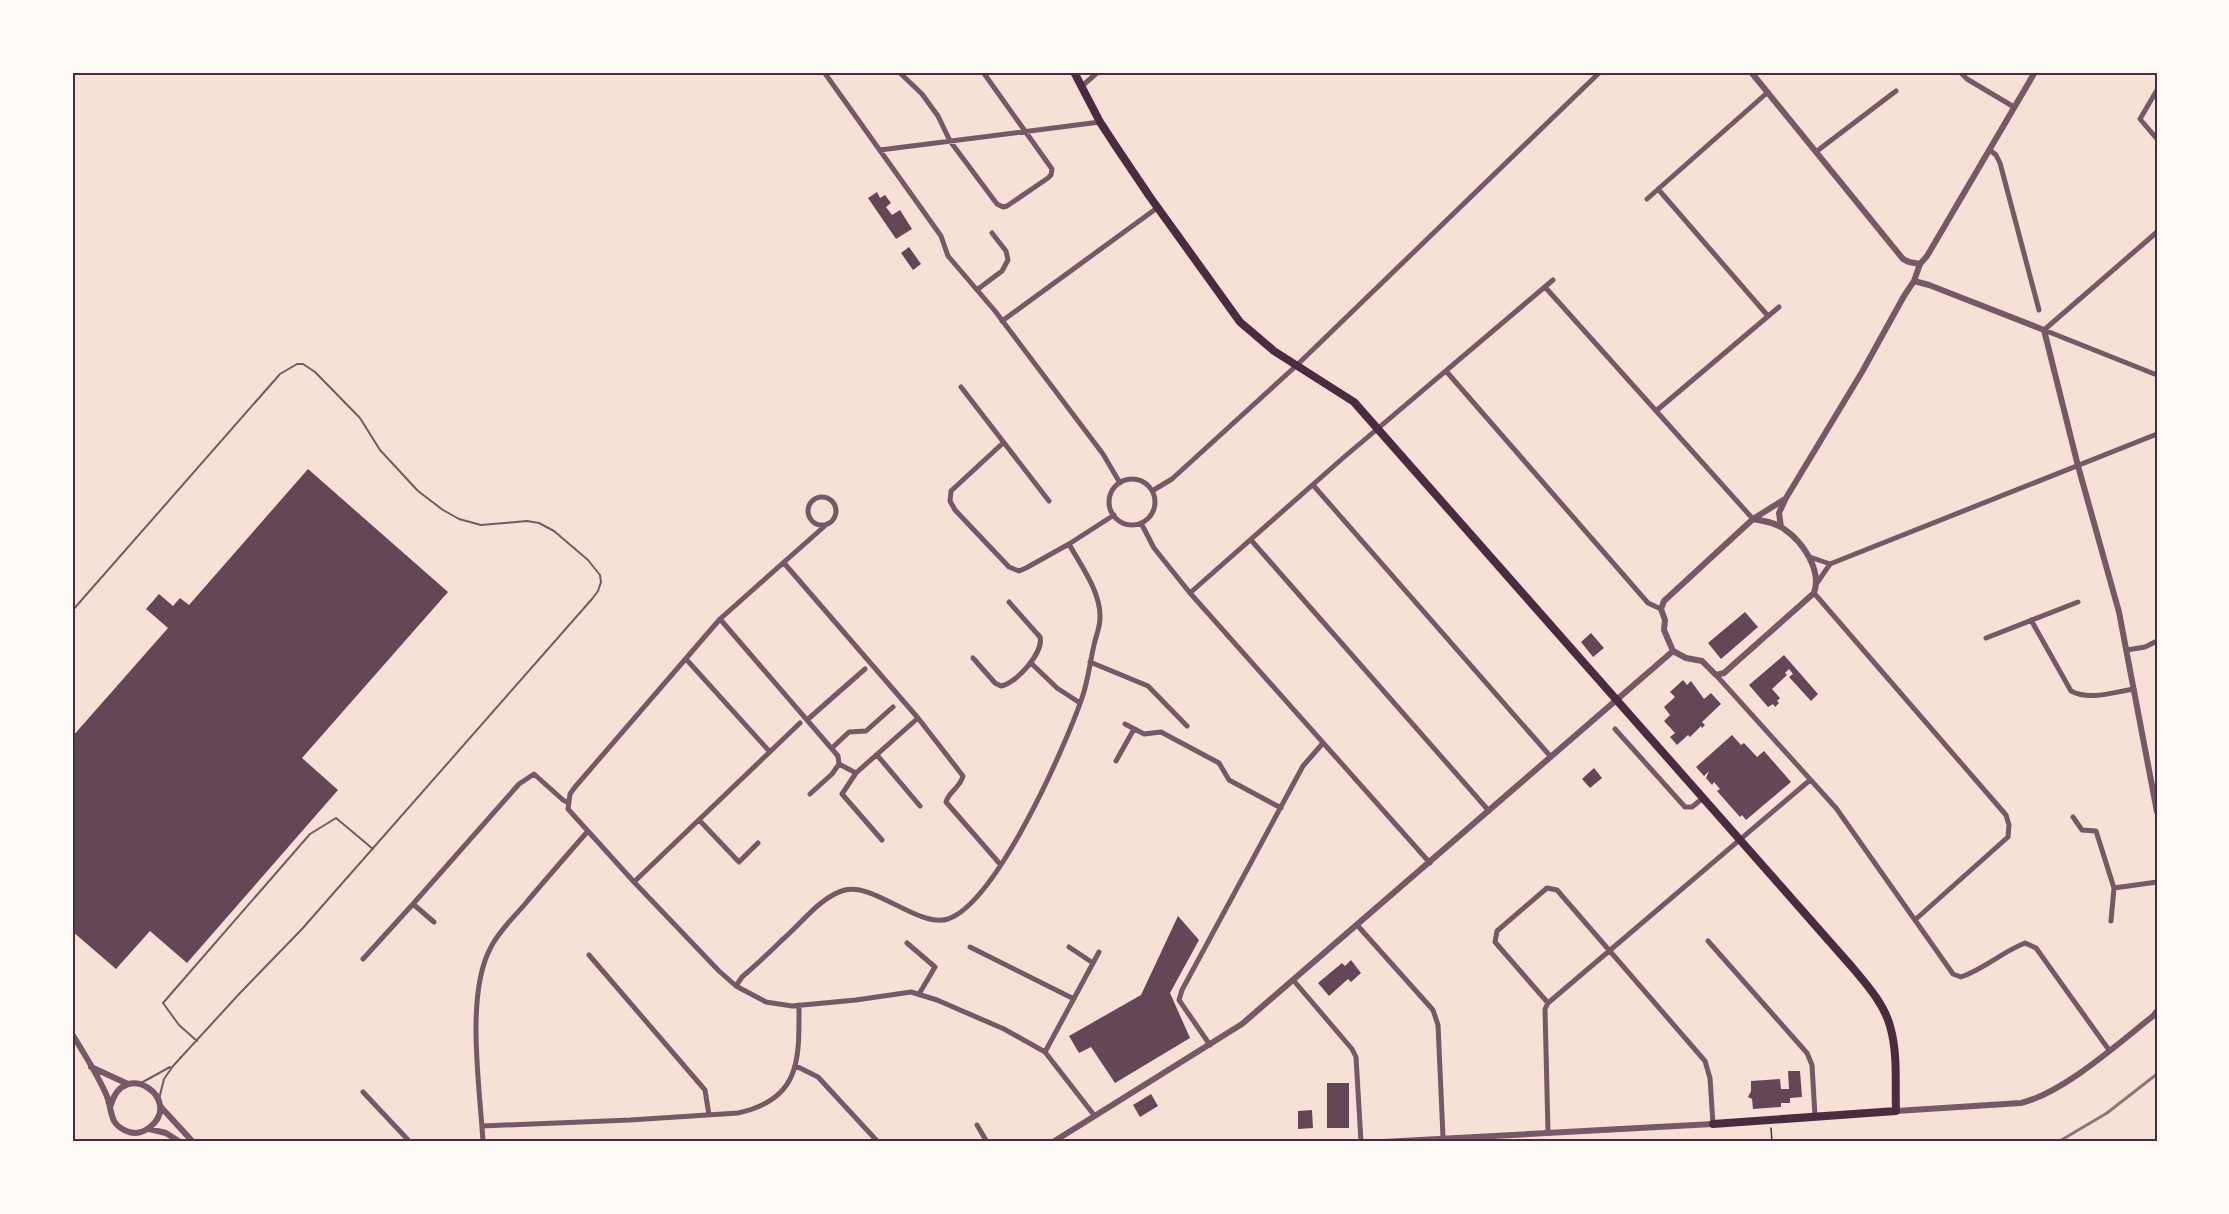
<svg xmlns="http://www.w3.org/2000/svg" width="2229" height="1214" font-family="Cabin,sans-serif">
  <rect width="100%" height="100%" fill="#f7e1d7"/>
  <path fill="#644757" d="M 877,192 L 880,198 L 885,195 L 891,203 L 886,207 L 892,215 L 900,210 L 912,229 L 896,239 L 868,198 Z
    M 909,247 L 921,264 L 913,270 L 901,253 Z
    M 308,469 L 448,592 L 302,758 L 338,790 L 187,963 L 150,931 L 116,969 L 72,931 L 72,737 L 168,628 L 146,609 L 159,594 L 173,606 L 180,598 L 189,605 Z
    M 1745,612 L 1758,627 L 1721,659 L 1708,643 Z
    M 1591,633 L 1604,648 L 1593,657 L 1581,642 Z
    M 1784,655 L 1818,694 L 1811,701 L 1789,677 L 1793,674 L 1789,669 L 1785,673 L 1787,675 L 1772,689 L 1780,698 L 1777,701 L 1779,703 L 1775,707 L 1773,704 L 1768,707 L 1749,685 Z
    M 1683,680 L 1687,685 L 1691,681 L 1704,699 L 1711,693 L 1721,704 L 1702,722 L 1705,725 L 1702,728 L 1701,726 L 1690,737 L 1688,735 L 1677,745 L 1670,737 L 1675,733 L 1664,721 L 1670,715 L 1664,707 L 1675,697 L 1670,692 Z
    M 1732,735 L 1741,745 L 1744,743 L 1757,757 L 1764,751 L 1791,782 L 1746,820 L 1742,815 L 1740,817 L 1717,791 L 1720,789 L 1714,782 L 1712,785 L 1706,778 L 1709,771 L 1704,776 L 1696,767 Z
    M 1594,768 L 1602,778 L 1590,788 L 1582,779 Z
    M 1178,916 L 1199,940 L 1170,993 L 1190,1038 L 1115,1083 L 1091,1047 L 1079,1053 L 1069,1036 L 1141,995 Z
    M 1351,960 L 1361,973 L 1351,982 L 1348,979 L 1329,996 L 1318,983 L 1342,963 L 1345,966 Z
    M 1788,1071 L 1800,1071 L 1802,1097 L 1790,1098 L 1790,1103 L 1781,1103 L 1781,1107 L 1753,1109 L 1752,1099 L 1748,1097 L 1751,1091 L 1751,1081 L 1780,1079 L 1781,1089 L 1789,1089 Z
    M 1327,1083 L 1349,1083 L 1349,1128 L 1327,1128 Z
    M 1151,1094 L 1158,1106 L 1140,1117 L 1133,1105 Z
    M 1312,1110 L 1313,1128 L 1298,1129 L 1298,1111 Z"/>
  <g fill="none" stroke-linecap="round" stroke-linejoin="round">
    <path stroke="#4a2c40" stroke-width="1.5" d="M 1771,1128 L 1772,1142"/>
    <path stroke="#755966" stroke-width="2" d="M 72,611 L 280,374 L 297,364 L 303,364 L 315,372 L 360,418 L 380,450 L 418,491 L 443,510 L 459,519 L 481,525 L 527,521 L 539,523 L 554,531 L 588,560 L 600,575 L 601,582 L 598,591 L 592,599 L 302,929 L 240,993 L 173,1066 L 164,1079 L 159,1099
      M 197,1041 L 179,1025 L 163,1003 L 310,834 L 336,818 L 373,849
      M 141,1083 L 170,1067"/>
    <path stroke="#755966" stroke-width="5" d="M 824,72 L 941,236 L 948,256 L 995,311 L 1103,454 L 1120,483
      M 899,72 L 922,94 L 938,116 L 950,141 L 997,204 L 1003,207 L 1007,206 L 1048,178 L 1051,175 L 1052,169 L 983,72
      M 1960,72 L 1967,79 L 2014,107
      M 1082,86 L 1098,72
      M 2157,90 L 2140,119 L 2157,139
      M 880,150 L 1100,122
      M 1990,150 L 1996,155 L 2000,163 L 2039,310
      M 1817,151 L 1896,91
      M 1658,189 L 1768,316
      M 1647,199 L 1768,92
      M 2157,232 L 2044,330 L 2157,375
      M 1545,287 L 1753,519
      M 978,289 L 1002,271 L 1008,260 L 1006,251 L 992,233
      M 1002,321 L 1157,208
      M 1446,371 L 1648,603 L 1661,609
      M 961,387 L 1049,501
      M 1656,411 L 1779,307
      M 1003,443 L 951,491 L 950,501 L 955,510 L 1009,567 L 1019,571 L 1026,568 L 1069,544 L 1114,515
      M1109 502a23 23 0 1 1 46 0a23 23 0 1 1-46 0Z
      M 1313,485 L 1551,757
      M 1152,491 L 1172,479 L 1297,365 L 1600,72
      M808 511a14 14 0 1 1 28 0a14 14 0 1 1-28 0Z
      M 1141,523 L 1154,548 L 1190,593 L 1430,863
      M 827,524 L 720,619 L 575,787 L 570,794 L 568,809 L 634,882 L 719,971 L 736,986 L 766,1002 L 792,1006 L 856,1000 L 911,992 L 937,1000 L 1004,1029 L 1045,1052 L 1094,1115
      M 1251,540 L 1489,811
      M 1810,557 L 1830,564 L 2157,434
      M 784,563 L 918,718 L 963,776 C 960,788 949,791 946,802 L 1000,864
      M 1817,583 L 1830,564
      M 1190,593 L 1343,458 L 1553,280
      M 1814,593 L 2006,815 L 2009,825 L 2008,837 L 1916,919
      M 720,619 L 838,756 L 839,764 L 832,774 L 810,794
      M 2031,620 L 2071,691 C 2090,701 2114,692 2134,689
      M 1986,638 L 2078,602
      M 2127,650 L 2145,647 L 2157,641
      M 973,658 L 995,683 L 1001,686 C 1016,684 1044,652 1040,637 L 1009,602
      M 686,659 L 770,752
      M 1090,662 L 1148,686 L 1187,726
      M 1031,663 L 1057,688 L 1080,703
      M 1716,675 L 1836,808 L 1953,974 L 1961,977 C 1984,969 2002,952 2025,943 L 2036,948 L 2109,1050
      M 807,720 L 865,669
      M 1125,724 L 1144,734 L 1161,732 L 1219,763 L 1229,780 L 1281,808
      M 1615,729 L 1685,807 L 1692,807 L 1703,798
      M 832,748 L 849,732 L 866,731 L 893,707
      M 877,755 L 920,806
      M 1116,761 L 1134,729
      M 839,764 L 856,773 L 918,718
      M 856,773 L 842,794 L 882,840
      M 2073,817 L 2082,830 L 2096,831 L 2114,888
      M 700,821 L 739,862 L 758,843
      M 634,882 L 800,723
      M 2111,921 L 2114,888 L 2157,882
      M 434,922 L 413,904 L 519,784 L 534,774 L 563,800 L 567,802
      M 1357,925 L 1433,1010 L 1438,1025 L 1443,1137
      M 1708,941 L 1807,1053 L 1812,1065 L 1815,1116
      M 907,943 L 935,967 L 919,994
      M 970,947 L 1074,999
      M 1069,947 L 1093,963
      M 589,955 L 705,1090 L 709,1115
      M 363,959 L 413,904
      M 1294,981 L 1352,1049 L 1356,1057 L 1361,1142
      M 736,986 L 742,977 C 756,965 769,953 782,940 C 801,924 821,896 845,890 C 874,883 919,928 948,919 C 997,902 1065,747 1082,698 C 1088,681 1090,662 1094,645 C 1096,636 1100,627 1100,618 C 1101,592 1081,566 1069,544
      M 1548,1003 L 1495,942 L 1497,931 L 1547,888 L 1557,890 L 1705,1061 L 1710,1078 L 1713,1124
      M 1210,1045 L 1179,1000 L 1182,990 L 1303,766 L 1323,743
      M 1045,1052 L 1099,952
      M 796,1066 L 818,1077 L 878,1142
      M 363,1092 L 410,1142
      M 977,1125 L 987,1142
      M 482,1126 L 630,1120 L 738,1113 C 802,1099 799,1058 799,1005
      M 1548,1132 L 1545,1009 L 1548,1003 L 1810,780
      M 483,1142 C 480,1088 465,994 491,947 C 499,931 514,917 525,904 C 546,879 567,855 588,831"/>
    <path stroke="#755966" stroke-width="6" d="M 1751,72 L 1903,259 L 1909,262 L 1920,264
      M 1914,281 L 1929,285 L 2044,330 L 2078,466 L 2119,612 L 2157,812
      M 1753,519 C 1763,521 1775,522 1784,529 C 1803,542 1822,570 1814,593 L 1724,673 L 1716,675 L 1702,661 L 1686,658 L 1673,651 L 1664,630 L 1665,620 L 1661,609 L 1664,601 L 1753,519 L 1785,499
      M 1781,527 L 1779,513 L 1786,498 L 1862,372 L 1904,296 L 1914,281 L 1920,264 L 1927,256 L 2035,72
      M 72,1034 C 84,1053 97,1074 106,1094 C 110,1103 110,1112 114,1121 C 117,1126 123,1130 129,1132 C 136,1134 144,1132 150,1127 C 184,1100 124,1057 111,1105
      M 91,1067 L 128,1084
      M 160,1106 L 193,1142
      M 1896,1111 L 2021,1103 C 2063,1093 2119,1043 2153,1016 L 2157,1011
      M 149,1129 L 166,1133 L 180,1142
      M 1053,1142 L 1242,1024 L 1673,651
      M 1383,1142 L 1713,1124"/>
    <path stroke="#4a2c40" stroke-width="8" d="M 1074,72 L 1100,122 L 1117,148 L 1150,197 L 1240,322 L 1274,351 L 1354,402 L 1852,967 C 1867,985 1884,1004 1890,1026 C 1898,1053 1895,1083 1896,1111 L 1713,1124"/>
    <path stroke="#8f747c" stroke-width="3" d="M 2058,1142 L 2107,1113 L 2157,1074"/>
  </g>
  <rect width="2229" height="1214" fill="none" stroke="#fffaf5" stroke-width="147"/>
  <rect x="74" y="74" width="2082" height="1066" fill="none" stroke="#4a2c40" stroke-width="2"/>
</svg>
